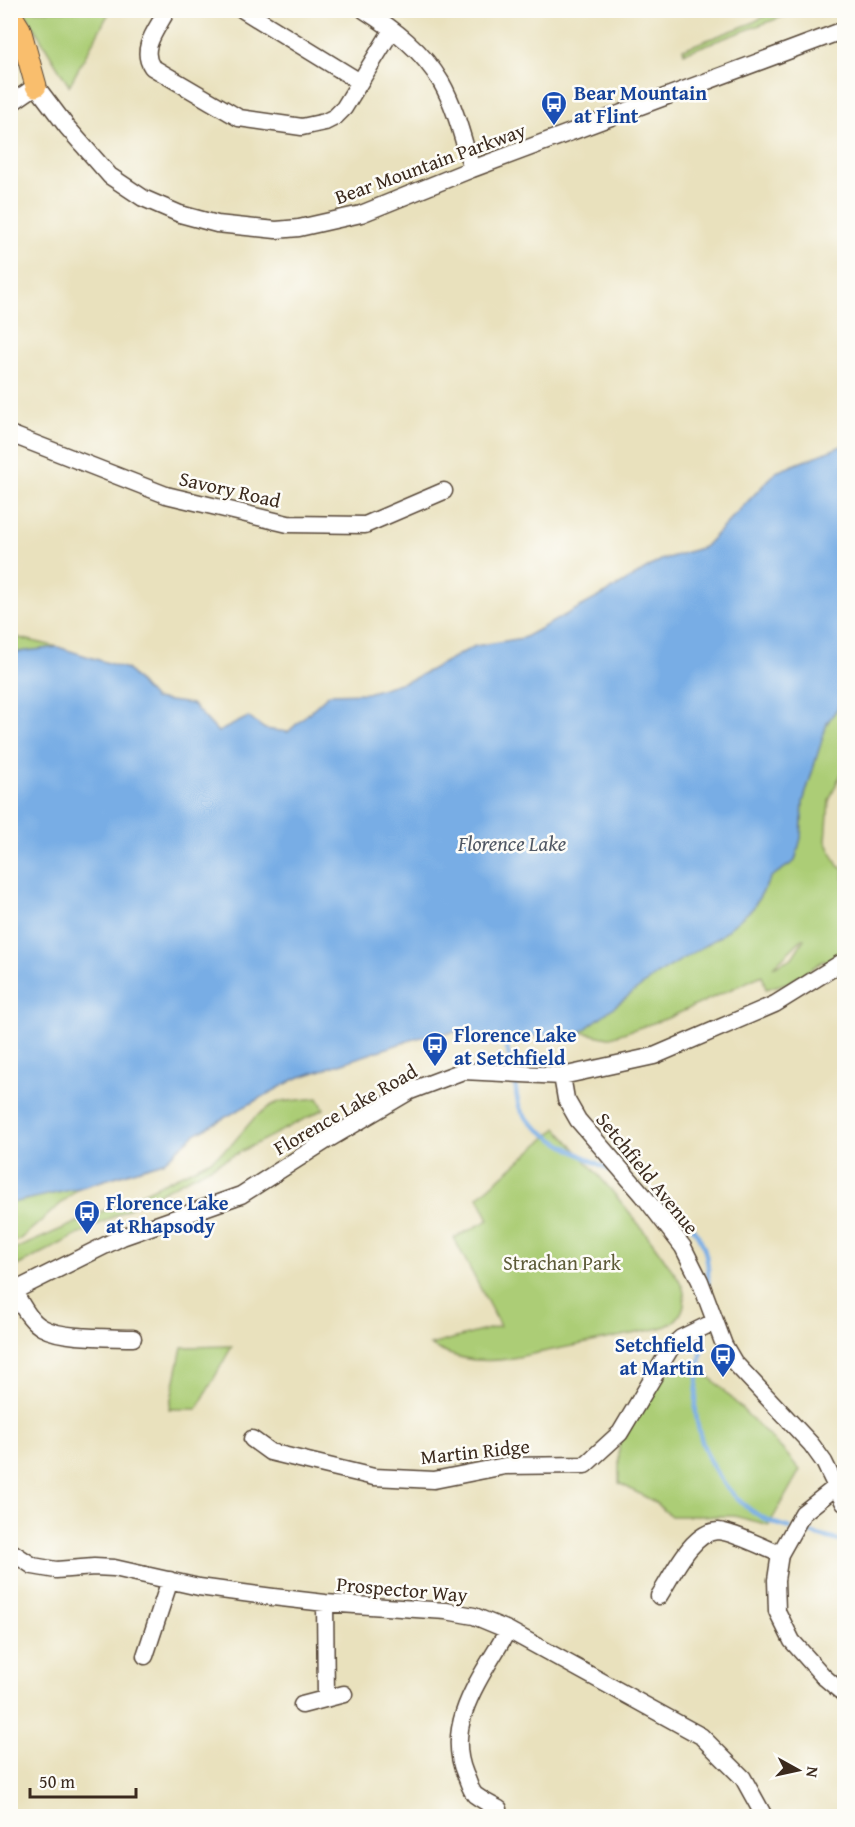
<svg xmlns="http://www.w3.org/2000/svg" width="855" height="1827" font-family="'Gentium Book Plus',serif">
  <rect width="100%" height="100%" fill="#fdfcf7"/>
  <filter id="ink" filterUnits="userSpaceOnUse"><feTurbulence type="fractalNoise" baseFrequency=".0167" numOctaves="2"/><feDisplacementMap in="SourceGraphic" scale="12" xChannelSelector="R" yChannelSelector="G"/><feConvolveMatrix kernelMatrix="1 2 1 2 8 2 1 2 1" color-interpolation-filters="sRGB"/></filter>
  <filter id="wash" filterUnits="userSpaceOnUse"><feTurbulence type="fractalNoise" baseFrequency=".008" numOctaves="4" result="noise"/><feDisplacementMap in="SourceGraphic" scale="24" xChannelSelector="R" yChannelSelector="G"/><feGaussianBlur stdDeviation="1.35" result="paint"/><feColorMatrix in="noise" values="0 0 0 0 0 0 0 0 0 0 0 0 0 0 0 0 0 1.4 0 .05"/><feComposite in="paint" operator="in"/></filter>
  <g filter="url(#wash)">
    <rect width="100%" height="100%" fill="#e9e1bd"/>
    <path fill="#accd76" stroke="#747c4a" stroke-width="1.5" fill-rule="evenodd" d="M 24,11 L 110,11 L 69,86 Z
      M 774,11 L 798,11 L 684,53 L 683,49 L 752,23 Z
      M 11,636 L 58,647 L 11,653 Z
      M 844,699 L 844,766 L 829,801 L 826,841 L 838,866 L 844,869 L 844,966 L 829,971 L 825,960 L 790,982 L 766,989 L 762,975 L 668,1018 L 608,1038 L 581,1032 L 656,975 L 719,937 L 753,908 L 771,877 L 795,861 L 801,838 L 803,802 L 827,723 ZM 802,939 L 804,939 L 792,958 L 773,967 Z
      M 318,1098 L 324,1109 L 11,1269 L 11,1251 L 137,1196 L 211,1160 L 232,1144 L 255,1117 L 272,1105 L 279,1102 Z
      M 557,1128 C 594,1170 631,1211 663,1257 C 670,1268 682,1280 684,1293 C 687,1310 677,1323 661,1328 L 508,1359 C 480,1363 455,1360 430,1345 L 500,1326 L 454,1238 L 489,1220 L 478,1197 Z
      M 79,1188 L 19,1240 L 11,1243 L 11,1203 Z
      M 232,1346 L 197,1409 L 169,1409 L 182,1347 Z
      M 687,1368 L 700,1370 L 710,1377 L 784,1451 L 800,1470 L 769,1525 L 734,1516 L 671,1516 L 653,1501 L 619,1483 L 619,1444 L 665,1372 Z"/>
    <path fill="#78ade5" stroke="#5a6c82" stroke-width="1.5" d="M 844,445 L 844,699 L 827,723 L 803,802 L 801,838 L 795,861 L 771,877 L 753,908 L 719,937 L 656,975 L 581,1032 L 496,1040 L 462,1031 L 417,1038 L 295,1079 L 195,1134 L 163,1162 L 79,1188 L 11,1203 L 11,653 L 58,647 L 127,669 L 154,699 L 192,704 L 218,732 L 248,717 L 265,729 L 288,732 L 329,694 L 367,693 L 413,679 L 475,646 L 523,638 L 606,593 L 661,560 L 704,547 L 776,472 Z"/>
    <g fill="none" stroke-linecap="round" stroke-linejoin="round">
      <path stroke="#78ade5" stroke-width="4.5" d="M 508,1039 L 507,1048 L 512,1069
        M 514,1077 C 516,1086 516,1097 519,1106 C 528,1132 590,1159 615,1173
        M 652,1197 C 689,1222 711,1234 708,1284
        M 704,1331 C 702,1358 694,1387 696,1414 C 702,1465 738,1516 790,1528
        M 798,1530 L 844,1542"/>
    </g>
  </g>
  <g filter="url(#ink)">
    <g fill="none" stroke-linecap="round" stroke-linejoin="round">
      <defs>
        <path id="minor" d="M 167,10 C 158,28 139,48 152,67 L 239,118 L 302,127 L 325,122 L 335,117 L 344,108 L 392,30
          M 243,10 L 360,82
          M 364,10 C 394,29 423,51 441,82 C 456,108 463,140 472,169
          M 10,104 L 36,86 L 67,127 L 110,176 L 143,198 L 180,214 L 217,224 L 276,230 L 299,228 L 361,214 L 472,169 L 844,30
          M 10,434 L 166,495 L 288,524 L 365,525 L 444,491
          M 562,1076 L 566,1099 L 578,1120 L 643,1195 L 683,1247 L 700,1281 L 724,1345 L 734,1362 L 811,1444 L 824,1462 L 844,1503
          M 14,1292 C 22,1304 29,1321 43,1328 C 63,1339 110,1337 133,1338
          M 10,1293 L 122,1237 L 241,1195 L 327,1140 L 410,1091 L 463,1071 L 562,1076 L 654,1056 L 775,1004 L 841,963 L 844,962
          M 252,1439 L 270,1452 L 374,1477 L 434,1480 L 505,1466 L 585,1465 L 620,1433 L 672,1346 L 681,1338 L 714,1322
          M 837,1486 L 803,1513 L 780,1554 L 776,1580 L 777,1611 L 792,1641 L 824,1677 L 844,1694
          M 10,1551 L 33,1566 L 56,1570 L 94,1567 L 114,1568 L 199,1587 L 273,1597 L 325,1603 L 446,1611 L 474,1616 L 508,1630 L 701,1736 L 743,1778 L 764,1816
          M 659,1596 C 672,1576 692,1531 718,1531 C 733,1532 765,1548 780,1554
          M 325,1603 L 326,1699
          M 145,1656 L 170,1580
          M 302,1705 L 344,1694
          M 499,1809 C 491,1805 482,1800 475,1795 C 470,1790 468,1780 465,1774 C 443,1722 484,1674 508,1630"/>
        <path id="major" d="M 10,13 L 20,29 L 36,86"/>
      </defs>
      <use href="#minor" stroke="#554536" stroke-width="19"/>
      <use href="#major" stroke="#554536" stroke-width="23"/>
      <use href="#minor" stroke="#fff" stroke-width="16"/>
      <use href="#major" stroke="#f9be6d" stroke-width="21"/>
    </g>
  </g>
  <defs>
    <symbol id="bus-pin" viewBox="-11 -11 22 30"><path d="M0 17L-7.5 6A9.5 9.5 0 1 1 7.5 6Z" fill="#1a4fb4" stroke="#fdfcf7"/><path d="M-5-6H5V4H4V6H2V4H-2V6H-4V4H-5ZM-3.5-4V0h7V-4ZM-3.5 1.2v1.5H-2V1.2ZM2 1.2v1.5H3.5V1.2Z" fill="#fff"/></symbol>
  </defs>
  <g fill-rule="evenodd">
    <use href="#bus-pin" x="539" y="89" width="30" height="40"/>
    <use href="#bus-pin" x="420" y="1030" width="30" height="40"/>
    <use href="#bus-pin" x="72" y="1198" width="30" height="40"/>
    <use href="#bus-pin" x="708" y="1341" width="30" height="40"/>
  </g>
  <g text-anchor="middle" dominant-baseline="central" stroke-width="5" stroke-linejoin="round" paint-order="stroke">
    <g font-size="20" font-weight="bold" fill="#164399" stroke="#fdfcf7" text-anchor="start">
      <text x="574" y="92">Bear Mountain<tspan x="574" dy="23">at Flint</tspan></text>
      <text x="454" y="1034">Florence Lake<tspan x="454" dy="23">at Setchfield</tspan></text>
      <text x="106" y="1202">Florence Lake<tspan x="106" dy="23">at Rhapsody</tspan></text>
      <text x="704" y="1344" text-anchor="end">Setchfield<tspan x="704" dy="23">at Martin</tspan></text>
    </g>
    <g font-size="20" fill="#3b2a1e" stroke="#fdfcf7">
      <text transform="translate(430 163) rotate(-20)">Bear Mountain Parkway</text>
      <text transform="translate(230 489) rotate(13)">Savory Road</text>
      <text transform="translate(345 1109) rotate(-30)">Florence Lake Road</text>
      <text transform="translate(648 1173) rotate(51)">Setchfield Avenue</text>
      <text transform="translate(475 1451) rotate(-6)">Martin Ridge</text>
      <text transform="translate(402 1589) rotate(5)">Prospector Way</text>
    </g>
    <g font-size="20" fill="#5d5b38" stroke="#fdfcf7">
      <text x="562" y="1262">Strachan Park</text>
    </g>
    <g font-size="21" font-style="italic" fill="#505864" stroke="#fdfcf7">
      <text x="512" y="843">Florence Lake</text>
    </g>
  </g>
  <rect width="855" height="1827" fill="none" stroke="#fdfcf7" stroke-width="36"/>
  <g transform="translate(798 1770) rotate(98)" stroke="#fdfcf7" stroke-width="4.5" paint-order="stroke">
  <path d="M0-4.5L10 22L0 15L-10 22Z" fill="#3b2a1e"/>
  <text y="-9" font-size="16" font-weight="bold" text-anchor="middle" fill="#3b2a1e">N</text>
  </g>
  <path d="M30 1788v9h106v-9" fill="none" stroke="#3b2a1e" stroke-width="3"/>
  <text x="39" y="1788" font-size="18" fill="#3b2a1e" stroke="#fdfcf7" stroke-width="4.5" paint-order="stroke">50 m</text>
</svg>
